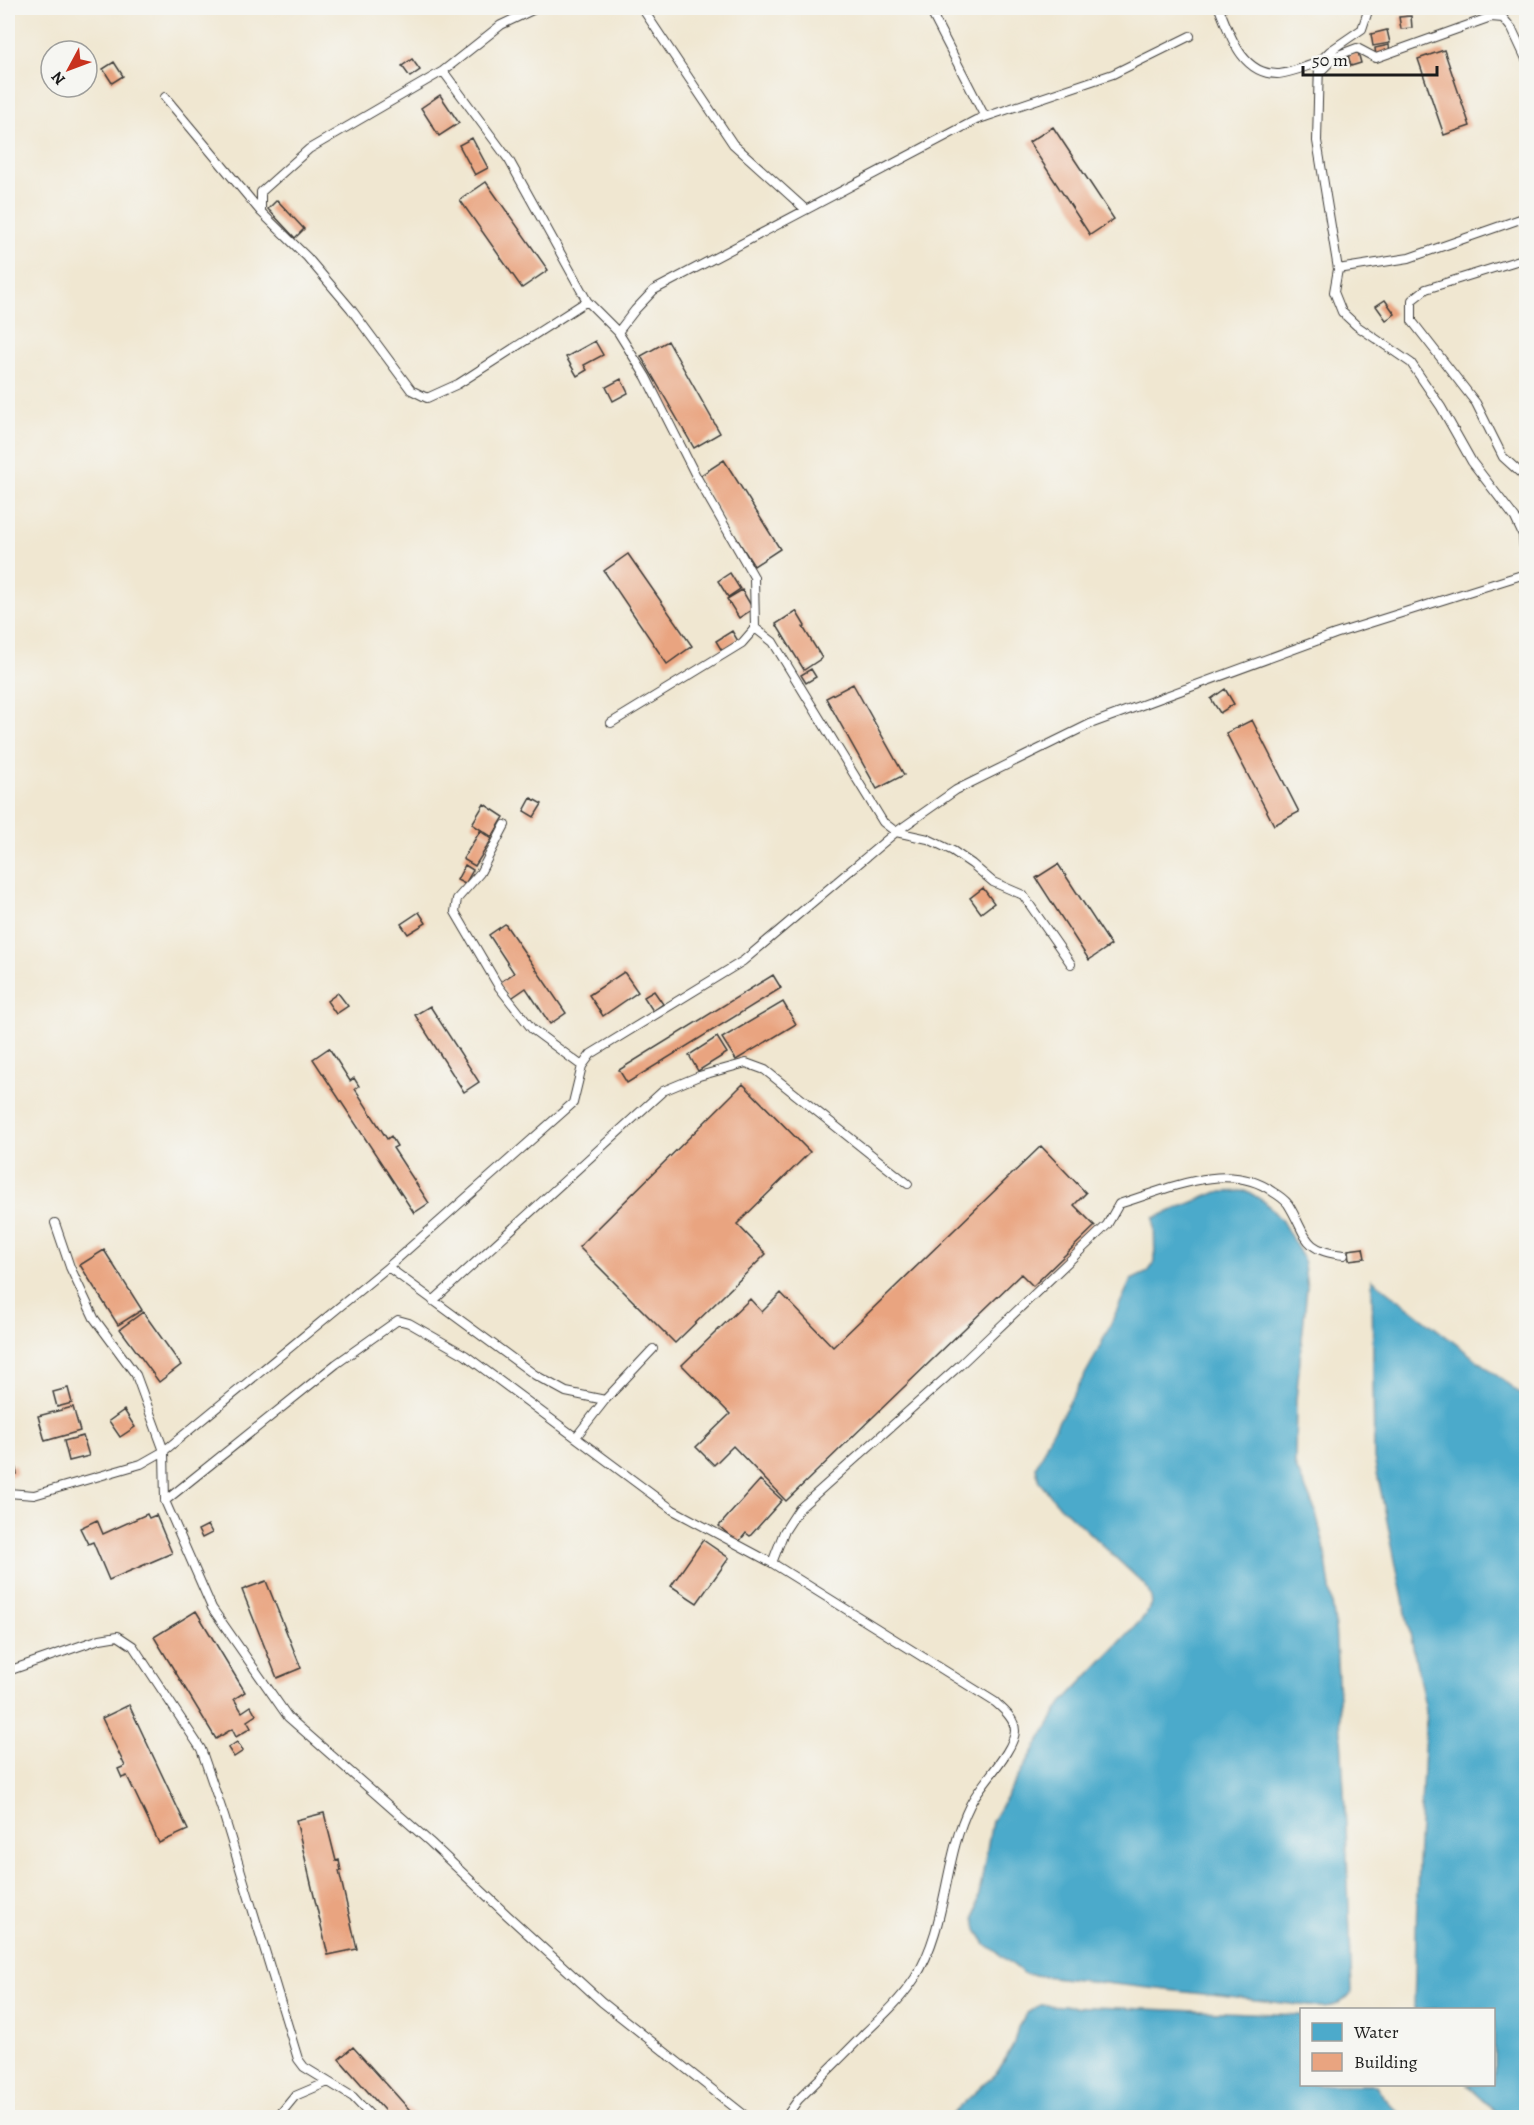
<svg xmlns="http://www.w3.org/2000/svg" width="1534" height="2125" font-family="Alegreya,serif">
  <rect width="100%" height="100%" fill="#f6f6f2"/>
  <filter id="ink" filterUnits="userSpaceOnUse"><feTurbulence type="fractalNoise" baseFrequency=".0167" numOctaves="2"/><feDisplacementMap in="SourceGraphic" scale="12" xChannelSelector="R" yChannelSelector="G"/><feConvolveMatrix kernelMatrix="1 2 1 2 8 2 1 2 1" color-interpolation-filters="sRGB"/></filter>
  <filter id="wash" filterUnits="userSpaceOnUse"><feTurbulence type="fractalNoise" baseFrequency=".008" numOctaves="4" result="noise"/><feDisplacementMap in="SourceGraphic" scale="24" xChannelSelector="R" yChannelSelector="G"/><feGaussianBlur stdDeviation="1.35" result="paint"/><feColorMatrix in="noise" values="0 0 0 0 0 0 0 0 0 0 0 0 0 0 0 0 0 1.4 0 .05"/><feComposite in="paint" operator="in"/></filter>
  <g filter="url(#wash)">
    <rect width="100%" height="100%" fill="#f0e7d1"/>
    <path fill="#4caacb" stroke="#346374" stroke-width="1.5" d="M 1247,1191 L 1265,1202 L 1282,1221 L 1303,1258 L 1307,1288 L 1296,1400 L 1295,1465 L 1315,1510 L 1324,1545 L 1335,1625 L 1346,1827 L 1352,1992 C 1341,2005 1334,2007 1317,2007 L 1025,1974 L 986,1944 L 977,1930 L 975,1917 L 992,1821 L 1062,1703 L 1142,1619 C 1155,1604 1154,1601 1145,1585 L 1056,1502 L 1039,1482 L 1036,1467 L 1049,1438 L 1096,1355 L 1131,1280 L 1148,1272 L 1155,1262 L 1154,1218 L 1217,1192 Z
      M 1372,1279 L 1526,1398 L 1526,2117 L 1502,2117 L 1467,2085 L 1494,2084 L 1494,2010 L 1414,2009 L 1418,1863 L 1426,1711 L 1374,1458 Z
      M 1040,2005 L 1301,2015 L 1302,2084 L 1376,2085 L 1383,2096 L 1403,2117 L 949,2117 L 998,2071 L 1013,2046 L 1018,2027 L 1027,2013 Z"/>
    <g id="blocks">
      <path fill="#e9a480" d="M 1405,8 L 1434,8 L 1434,9 L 1406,14 Z
        M 1411,16 L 1412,28 L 1401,29 L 1399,17 Z
        M 1387,30 L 1390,43 L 1373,46 L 1371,34 Z
        M 1389,45 L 1390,53 L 1376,56 L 1375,48 Z
        M 1444,50 L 1470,126 L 1444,135 L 1418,59 Z
        M 1358,52 L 1361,63 L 1351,66 L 1348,55 Z
        M 412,59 L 420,70 L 410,77 L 402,66 Z
        M 114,62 L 123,76 L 112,83 L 103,69 Z
        M 440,95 L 459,123 L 439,136 L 421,108 Z
        M 1053,127 L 1114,219 L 1090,235 L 1029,142 Z
        M 472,138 L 488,168 L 475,175 L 459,145 Z
        M 486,182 L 548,270 L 522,288 L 460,200 Z
        M 277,200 L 304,229 L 295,238 L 268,209 Z
        M 1385,300 L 1395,314 L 1386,320 L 1376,306 Z
        M 595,341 L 603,355 L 584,365 L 587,370 L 577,376 L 566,357 Z
        M 668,341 L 720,433 L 694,448 L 641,356 Z
        M 621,379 L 628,393 L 613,401 L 606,387 Z
        M 724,460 L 780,549 L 754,566 L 698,477 Z
        M 628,554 L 692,646 L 667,664 L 604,571 Z
        M 730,573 L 740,589 L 728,597 L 718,581 Z
        M 742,590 L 753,609 L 739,618 L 727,599 Z
        M 796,611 L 805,626 L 803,627 L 822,658 L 804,670 L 776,624 Z
        M 732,631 L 738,641 L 722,651 L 716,641 Z
        M 811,669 L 816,677 L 806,683 L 801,675 Z
        M 853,684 L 904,775 L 877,789 L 826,698 Z
        M 1225,689 L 1234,704 L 1220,713 L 1211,699 Z
        M 1252,720 L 1299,812 L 1274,825 L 1226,733 Z
        M 531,798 L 542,804 L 534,817 L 524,811 Z
        M 484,804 L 504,817 L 492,837 L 472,824 Z
        M 480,831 L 492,839 L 475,866 L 463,859 Z
        M 1058,864 L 1111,945 L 1089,960 L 1036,878 Z
        M 465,865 L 473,870 L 465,884 L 457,880 Z
        M 983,888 L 994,903 L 981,913 L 970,898 Z
        M 419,912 L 426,923 L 408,934 L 401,924 Z
        M 505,924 L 566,1013 L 550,1024 L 526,988 L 510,999 L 499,983 L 514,973 L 489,935 Z
        M 624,972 L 638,992 L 603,1016 L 589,995 Z
        M 773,975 L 781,988 L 627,1083 L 619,1070 Z
        M 654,991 L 663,1004 L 653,1011 L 644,997 Z
        M 338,993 L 348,1006 L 336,1014 L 327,1001 Z
        M 783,1002 L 796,1024 L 736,1060 L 722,1038 Z
        M 430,1006 L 479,1082 L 464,1092 L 415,1015 Z
        M 717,1037 L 727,1053 L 698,1071 L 689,1055 Z
        M 329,1048 L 350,1081 L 354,1078 L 359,1086 L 355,1089 L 387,1139 L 391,1136 L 397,1146 L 393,1148 L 429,1203 L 414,1213 L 313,1059 Z
        M 743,1084 L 810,1152 L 737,1224 L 766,1254 L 675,1343 L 579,1247 Z
        M 1041,1146 L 1086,1193 L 1074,1205 L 1095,1226 L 1033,1286 L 1021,1274 L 786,1501 L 733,1446 L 714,1465 L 696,1447 L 730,1414 L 682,1365 L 750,1299 L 762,1312 L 781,1293 L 833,1347 Z
        M 1363,1248 L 1365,1258 L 1349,1260 L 1348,1250 Z
        M 104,1250 L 142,1310 L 118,1325 L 80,1265 Z
        M 143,1312 L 181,1365 L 159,1382 L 120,1329 Z
        M 68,1388 L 72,1403 L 57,1407 L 53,1392 Z
        M 73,1407 L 80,1431 L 45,1441 L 38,1416 Z
        M 124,1410 L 135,1427 L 120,1437 L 109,1421 Z
        M 83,1436 L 89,1456 L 69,1461 L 64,1441 Z
        M 15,1465 L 17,1474 L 8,1477 L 8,1467 Z
        M 760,1480 L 782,1500 L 750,1536 L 746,1533 L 738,1543 L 719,1526 Z
        M 147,1514 L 149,1518 L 156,1515 L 172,1553 L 109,1580 L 93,1542 L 88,1544 L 80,1528 L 97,1520 L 103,1534 Z
        M 208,1525 L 212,1533 L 202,1538 L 198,1530 Z
        M 703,1540 L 729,1558 L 697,1603 L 671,1586 Z
        M 266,1581 L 301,1668 L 277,1678 L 242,1590 Z
        M 196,1611 L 245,1692 L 234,1699 L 242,1712 L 251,1706 L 256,1715 L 247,1721 L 251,1728 L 236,1737 L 232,1729 L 216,1739 L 154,1637 Z
        M 129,1705 L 188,1830 L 159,1843 L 127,1776 L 122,1778 L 118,1769 L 125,1766 L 102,1718 Z
        M 237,1742 L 243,1751 L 234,1757 L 228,1748 Z
        M 324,1813 L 336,1861 L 339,1860 L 341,1871 L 339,1871 L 357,1949 L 328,1955 L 296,1820 Z
        M 353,2047 L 417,2118 L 391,2118 L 339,2059 Z"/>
    </g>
  </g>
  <g filter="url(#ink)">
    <use href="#blocks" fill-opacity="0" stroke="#3c3a37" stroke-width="1.5"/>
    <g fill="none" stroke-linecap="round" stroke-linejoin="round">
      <defs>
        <path id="lane" d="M 537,8 L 501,25 L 443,71 L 309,149 L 261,192 L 261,212 L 307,257 L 351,309 L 411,390 L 427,398 L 458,384 L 587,301
          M 642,8 L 733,144 L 805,209
          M 929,8 L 985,117
          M 1219,8 C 1230,35 1242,74 1277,74 C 1288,74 1307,66 1319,62
          M 1369,8 L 1362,29 L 1330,51 L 1319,62 L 1317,141 L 1338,269 L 1334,292 L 1342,312 L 1357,326 L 1411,363 L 1441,407 L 1472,462 L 1515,518 L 1523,535 L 1526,574
          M 443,71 L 509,160 L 587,301 L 618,332 L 646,377 L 696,476 L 754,577 L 755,628
          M 1319,73 L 1336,56 L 1357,48 L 1376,58 L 1491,17 L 1503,18 L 1512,29 L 1526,59
          M 165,97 L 261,212
          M 1526,258 L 1426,289 L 1412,300 L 1412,321 L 1476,403 L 1503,457 L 1526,478
          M 1338,269 L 1409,258 L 1526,217
          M 618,332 L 635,310 L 654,290 L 976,120 L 1113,74 L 1190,36
          M 611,723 L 742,643 L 755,628 L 773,642 L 883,822 L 896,832 L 928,839 L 953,851 L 972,864 L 993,882 L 1023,895 L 1071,964
          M 505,825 L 480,873 L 457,899 L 455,912 L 499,987 L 532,1029 L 582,1066
          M 55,1223 L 70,1267 L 94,1318 L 136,1375 L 164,1451 L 165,1501 L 212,1608 L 288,1717 L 430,1842 L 507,1915 L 602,2002 L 748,2118
          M 388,1267 L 535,1375 L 566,1392 L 605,1400 L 653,1349
          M 433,1301 L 663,1091 L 699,1076 L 746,1063 L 765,1070 L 908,1184
          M 576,1437 L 605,1400
          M 8,1493 L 34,1495 L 141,1464 L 164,1451 L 388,1267 L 573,1103 L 582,1066 L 591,1054 L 743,961 L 896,832 L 956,790 L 1090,724 L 1335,634 L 1525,574 L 1526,593
          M 165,1501 L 336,1364 L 398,1320 L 409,1323 L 465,1355 L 673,1510 L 772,1563 L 995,1702 C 1004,1710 1015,1719 1015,1731 C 1014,1752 979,1785 970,1805 C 943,1859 948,1926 915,1978 C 901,1999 884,2015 866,2032 C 844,2055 821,2077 798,2100 L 785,2118
          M 772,1563 L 784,1532 L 799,1509 L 960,1365 L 1107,1225 L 1119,1204 C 1166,1190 1228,1159 1273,1192 C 1278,1195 1284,1199 1288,1204 C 1307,1234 1301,1251 1344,1255
          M 8,1671 L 100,1639 L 118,1636 L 133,1646 L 201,1749 L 224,1816 L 298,2059 L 304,2067 L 353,2097 L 373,2118
          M 277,2118 L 295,2096 L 328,2082"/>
      </defs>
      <use href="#lane" stroke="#3c3a37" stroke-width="10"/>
      <use href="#lane" stroke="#fff" stroke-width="8"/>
    </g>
  </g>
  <rect width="1534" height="2125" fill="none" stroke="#f6f6f2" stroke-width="30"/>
  <rect x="1300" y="2008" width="195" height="78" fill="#f6f6f2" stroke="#9f9f9c" stroke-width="1.5"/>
  <rect x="1312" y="2023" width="30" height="18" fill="#4caacb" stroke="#9f9f9c" stroke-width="1.5"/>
  <text x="1354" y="2038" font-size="18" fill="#1c1c1c">Water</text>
  <rect x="1312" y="2053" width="30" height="18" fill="#e9a480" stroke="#9f9f9c" stroke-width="1.5"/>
  <text x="1354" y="2068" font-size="18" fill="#1c1c1c">Building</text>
  <g transform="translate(69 69) rotate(229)"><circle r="28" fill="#f6f6f2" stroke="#9f9f9c" stroke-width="1.5"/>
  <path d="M0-4.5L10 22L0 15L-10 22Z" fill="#c8321e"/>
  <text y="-9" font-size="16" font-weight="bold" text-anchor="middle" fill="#1c1c1c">N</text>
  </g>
  <path d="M1303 66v9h134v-9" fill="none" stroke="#1c1c1c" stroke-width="3"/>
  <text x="1312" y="66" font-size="18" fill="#1c1c1c" stroke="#f6f6f2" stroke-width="4.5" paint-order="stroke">50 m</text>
</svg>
